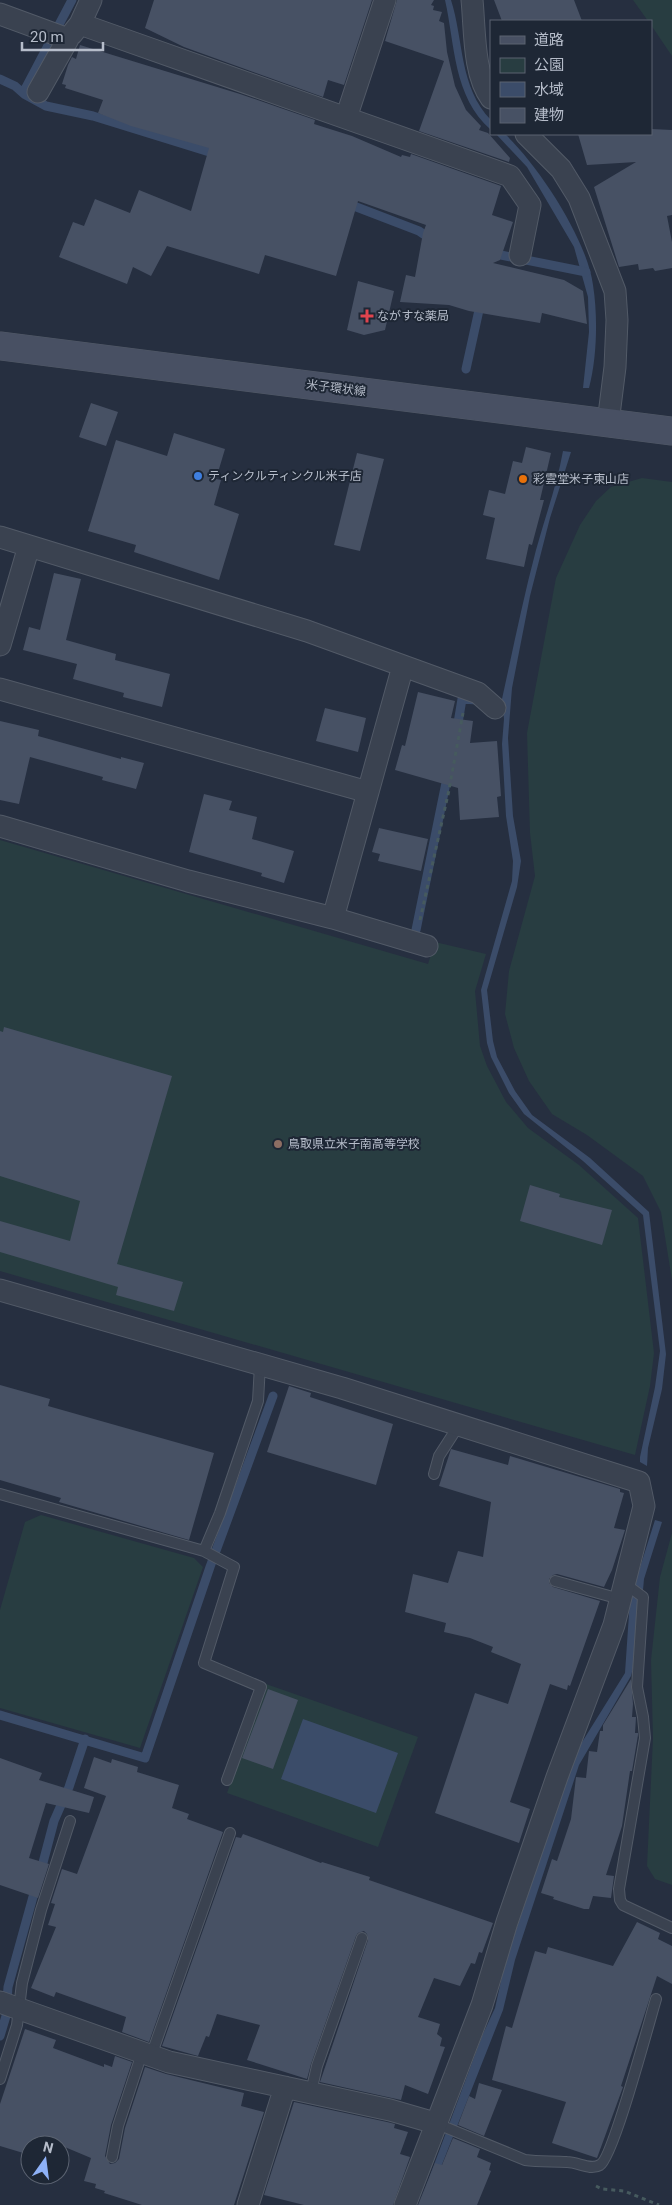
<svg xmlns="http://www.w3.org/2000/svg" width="672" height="2205" font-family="Roboto,'Noto Sans JP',sans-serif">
  <rect width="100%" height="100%" fill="#262f40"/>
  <path fill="#283d41" d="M 633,0 L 672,0 L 672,56 L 651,25 L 651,21 L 648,21 Z
    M 642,478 L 672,482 L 672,1280 L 661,1212 L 643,1176 L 587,1135 L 552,1114 L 529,1081 L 514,1048 L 505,1014 L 509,971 L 535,876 L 530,833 L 527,733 L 556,578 L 580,525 L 596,501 L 611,487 Z
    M 0,840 L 428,964 L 435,942 L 486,954 L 475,991 L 480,1046 L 487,1066 L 506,1102 L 528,1128 L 579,1165 L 638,1218 L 654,1353 L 650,1386 L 635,1455 L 0,1271 Z
    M 41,1515 L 194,1558 L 203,1567 L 140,1748 L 0,1708 L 0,1610 L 25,1522 Z
    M 672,1533 L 672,1885 L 655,1879 L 647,1866 L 653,1738 L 651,1660 L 660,1577 Z
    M 266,1684 L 418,1737 L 378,1847 L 227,1793 Z"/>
  <path fill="#3b4c69" d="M 445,0 L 451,0 C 464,41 459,87 491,120 L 491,130 C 453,97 455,44 445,0 Z
    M 496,134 L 505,134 C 538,165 587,239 593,285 C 598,316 597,358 589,388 L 583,388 L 589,332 L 588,297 L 574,247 L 527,167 Z
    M 563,451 L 571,452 L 550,518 L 530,596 L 512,688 L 508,738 L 513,816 L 521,861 L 517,887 L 487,990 L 493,1041 L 497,1057 L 515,1091 L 532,1115 L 590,1158 L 649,1212 L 666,1354 L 662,1389 L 648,1448 L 647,1466 L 640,1462 L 640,1457 L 655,1387 L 660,1351 L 643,1215 L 583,1161 L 524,1114 L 509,1093 L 491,1057 L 487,1043 L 481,990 L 512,881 L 513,861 L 506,816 L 502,744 L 504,719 L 502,699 C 513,649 523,599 536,550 C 545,517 557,485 563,451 Z
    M 655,1520 L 662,1522 L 644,1579 L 643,1590 L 638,1599 L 633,1668 L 631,1676 L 579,1765 L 515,1960 L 503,2010 L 426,2205 L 419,2205 L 482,2036 L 495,2008 L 505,1963 L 570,1768 L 579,1747 L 625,1673 L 630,1599 Z
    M 303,1719 L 398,1753 L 376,1813 L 281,1779 Z"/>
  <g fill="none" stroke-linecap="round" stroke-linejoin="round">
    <path stroke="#3b4c69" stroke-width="9" d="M 0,79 L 15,86 L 24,94 L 46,106 L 93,116 L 219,155
      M 23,93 L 72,0
      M 346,203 L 419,231 L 432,240
      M 491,253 L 586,272
      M 466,369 L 481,301
      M 457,729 L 462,699 L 477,700
      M 416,930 L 448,773
      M 0,1715 L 145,1758 L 210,1567 L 273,1396
      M 40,1874 L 54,1821 L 69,1787 L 85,1739
      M 0,2036 L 6,2016 L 8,1987 L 36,1886"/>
  </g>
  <path fill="#475164" d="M 154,0 L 372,0 L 344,85 L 328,80 L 323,97 L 184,47 L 145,28 Z
    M 397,0 L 434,0 L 431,5 L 434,6 L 433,10 L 442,12 L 439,21 L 444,23 L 447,52 L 455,86 L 466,110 L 481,126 L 479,130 L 488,133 L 510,158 L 509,162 L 419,131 L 444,61 L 385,41 Z
    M 494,0 L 574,0 L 582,21 L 502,21 Z
    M 80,45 L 240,94 L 315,120 L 314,124 L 352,136 L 401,157 L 402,155 L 410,157 L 411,154 L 501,186 L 492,215 L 513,222 L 500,260 L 493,263 L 564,280 L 583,291 L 587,324 L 542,313 L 540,323 L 469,311 L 449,305 L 400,302 L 406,275 L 415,277 L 423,233 L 426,225 L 358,201 L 336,276 L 265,255 L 259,274 L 167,246 L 151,276 L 133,267 L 127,284 L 59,257 L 73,222 L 84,226 L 95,199 L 130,213 L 139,190 L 191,211 L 209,148 L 131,126 L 98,113 L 103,100 L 65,88 L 66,85 L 62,84 L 68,65 L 72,57 L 76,59 Z
    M 651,129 L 672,130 L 672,215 L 667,216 L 672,242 L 672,268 L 655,271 L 653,268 L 639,270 L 638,264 L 619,267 L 594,187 L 636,162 L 587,165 L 578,134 L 651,134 Z
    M 358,281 L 394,291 L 385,330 L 364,335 L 347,330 Z
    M 91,403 L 118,412 L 106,446 L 79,437 Z
    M 174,433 L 225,449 L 216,479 L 221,480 L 214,505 L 239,514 L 219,580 L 134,552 L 136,545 L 88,531 L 116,440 L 167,456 Z
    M 526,447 L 551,453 L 540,500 L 544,500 L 532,545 L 529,544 L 524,567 L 486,559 L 495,518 L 483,515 L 489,490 L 505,494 L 513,461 L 522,463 Z
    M 357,453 L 384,459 L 360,551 L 334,545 Z
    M 54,573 L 81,579 L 66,640 L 116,654 L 115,660 L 170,674 L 162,707 L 123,697 L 124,693 L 73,679 L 77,664 L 23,650 L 29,627 L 40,630 Z
    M 418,692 L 455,701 L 451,718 L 473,721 L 470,743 L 497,741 L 501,796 L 497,797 L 499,817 L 460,820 L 458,788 L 395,770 L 402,745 L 405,746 Z
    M 325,708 L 366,718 L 358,752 L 316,741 Z
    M 0,721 L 39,730 L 38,736 L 121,759 L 121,757 L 144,763 L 136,789 L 102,780 L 103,777 L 30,757 L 19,804 L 0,800 Z
    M 204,794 L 232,801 L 229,810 L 257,817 L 252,839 L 294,851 L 284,883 L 261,876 L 262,873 L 189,852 Z
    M 379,828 L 428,839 L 421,871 L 378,861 L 380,854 L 372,852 Z
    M 4,1027 L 172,1076 L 117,1264 L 183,1282 L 174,1311 L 116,1295 L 118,1287 L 0,1252 L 0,1221 L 70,1241 L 80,1201 L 0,1176 L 0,1031 L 3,1032 Z
    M 530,1185 L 560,1194 L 559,1197 L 612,1210 L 602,1245 L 520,1221 Z
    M 0,1385 L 50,1399 L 48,1406 L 214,1453 L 189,1540 L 59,1502 L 61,1498 L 0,1480 Z
    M 289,1386 L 311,1393 L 310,1397 L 393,1424 L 376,1485 L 267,1452 Z
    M 451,1449 L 508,1465 L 510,1456 L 620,1489 L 620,1492 L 624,1493 L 614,1528 L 625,1530 L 612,1570 L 604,1587 L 557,1574 L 553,1575 L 549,1579 L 549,1583 L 553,1587 L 600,1601 L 570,1686 L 568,1685 L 567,1690 L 550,1684 L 510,1802 L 530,1809 L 519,1843 L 435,1813 L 475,1693 L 508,1704 L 521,1664 L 491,1652 L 493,1647 L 470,1638 L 444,1632 L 446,1623 L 405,1612 L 413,1574 L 448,1583 L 458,1551 L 483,1557 L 491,1502 L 439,1486 Z
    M 631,1679 L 633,1704 L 632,1717 L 636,1717 L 635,1733 L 638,1733 L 638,1735 L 632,1771 L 630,1771 L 622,1826 L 606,1875 L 614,1876 L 611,1898 L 593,1896 L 589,1909 L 584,1909 L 553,1899 L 554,1897 L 541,1893 L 552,1859 L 557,1861 L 571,1819 L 576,1777 L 586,1778 L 589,1751 L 597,1752 L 600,1731 L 603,1731 L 603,1725 Z
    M 268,1689 L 298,1700 L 273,1769 L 242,1758 Z
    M 94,1757 L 111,1763 L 112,1759 L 138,1767 L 137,1772 L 179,1785 L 172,1808 L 189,1814 L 187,1819 L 223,1832 L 149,2042 L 122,2032 L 126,2017 L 56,1992 L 54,1997 L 31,1988 L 56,1927 L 48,1925 L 55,1904 L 51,1903 L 62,1869 L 77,1874 L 106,1796 L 84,1788 Z
    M 0,1758 L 42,1773 L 39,1780 L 94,1797 L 89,1813 L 46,1803 L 29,1858 L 49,1864 L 38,1898 L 0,1885 Z
    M 243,1834 L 321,1863 L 322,1862 L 370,1877 L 369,1880 L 493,1923 L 482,1953 L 479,1952 L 475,1964 L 471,1963 L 460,1986 L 434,1978 L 418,2017 L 440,2024 L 437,2034 L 442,2038 L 440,2046 L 445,2047 L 428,2094 L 405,2085 L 401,2100 L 320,2082 L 368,1940 L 367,1934 L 364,1931 L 358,1933 L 356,1936 L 311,2064 L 307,2079 L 247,2060 L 260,2025 L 217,2014 L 209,2037 L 206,2036 L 198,2056 L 162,2046 L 236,1837 L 241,1838 Z
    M 637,1922 L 660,1933 L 658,1939 L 672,1946 L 672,1984 L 657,1976 L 621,2086 L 623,2087 L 597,2158 L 552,2143 L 566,2102 L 492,2080 L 506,2026 L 512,2028 L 535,1951 L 546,1954 L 548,1947 L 613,1966 Z
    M 25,2029 L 56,2040 L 53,2048 L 104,2067 L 104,2064 L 112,2067 L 115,2056 L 132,2062 L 111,2125 L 105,2156 L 110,2164 L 115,2163 L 119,2159 L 125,2128 L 145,2067 L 166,2074 L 244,2093 L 241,2106 L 264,2112 L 234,2205 L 142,2205 L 104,2193 L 105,2191 L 95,2188 L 96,2184 L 84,2181 L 91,2158 L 60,2145 L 30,2145 L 30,2155 L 0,2146 L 0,2104 Z
    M 479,2083 L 502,2090 L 484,2136 L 458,2125 L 469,2096 L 475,2099 Z
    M 294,2102 L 387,2122 L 395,2124 L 394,2128 L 408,2132 L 400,2154 L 410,2157 L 393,2205 L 304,2205 L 264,2195 Z
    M 453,2138 L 480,2149 L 477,2157 L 491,2163 L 489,2170 L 491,2171 L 477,2205 L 418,2205 L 435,2163 L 442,2165 Z"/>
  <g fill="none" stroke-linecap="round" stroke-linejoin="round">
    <defs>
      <path id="lane" d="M 434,1474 L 439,1456 L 459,1425
        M 0,1494 L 204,1551 L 234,1567 L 204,1663 L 261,1687 L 227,1780
        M 204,1551 L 220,1513 L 258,1401 L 260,1365
        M 555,1581 L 620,1599
        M 624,1583 L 643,1597 L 637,1687 L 643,1717 L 645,1738 L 619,1889 L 620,1900 L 623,1905 L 672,1928
        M 151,2056 L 230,1833
        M 0,2079 L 17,2025 L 22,1983 L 41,1910 L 70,1821
        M 311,2092 L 317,2066 L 362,1938
        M 435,2123 L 525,2160 C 539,2162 553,2161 567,2162 C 578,2162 590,2171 600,2165 C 613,2158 649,2022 656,1999
        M 112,2157 L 118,2126 L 142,2053"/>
      <path id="street" d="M 472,0 C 475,29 473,74 491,98
        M 0,14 L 68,39 L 38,92
        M 80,24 L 510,176 L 530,205 L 520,255
        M 72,34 L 80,24 L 91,0
        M 346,118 L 385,0
        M 526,134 L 561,169 L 579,198 L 615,291 L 617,320 L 615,367 L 608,423
        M 0,537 L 307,631 L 478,693 L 495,708
        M 0,645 L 29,546
        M 0,689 L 368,792
        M 0,826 L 188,881 L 333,918 L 427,946
        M 333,918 L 403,666
        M 0,1290 L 342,1388 L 639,1482 L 644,1506 L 614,1625 L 557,1777 L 507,1922 L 482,2005 L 405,2205
        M 0,2002 L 169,2062 L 390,2110 L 435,2123
        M 248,2205 L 285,2087"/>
      <path id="secondary" d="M 0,346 L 672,431"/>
    </defs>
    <use href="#lane" stroke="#525a67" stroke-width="12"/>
    <use href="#street" stroke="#525a67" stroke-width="23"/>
    <use href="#secondary" stroke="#525a67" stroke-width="29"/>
    <path stroke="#465a5e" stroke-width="3" stroke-dasharray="4 4" stroke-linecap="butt" d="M 420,920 L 449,790 L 463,713
      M 596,2186 L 602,2189 L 624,2191 L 659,2205"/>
    <use href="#lane" stroke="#3a4250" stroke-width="10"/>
    <use href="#street" stroke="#3a4250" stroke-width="21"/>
    <use href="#secondary" stroke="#485063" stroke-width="28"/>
  </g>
  <path fill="#e0444e" stroke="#1e2735" stroke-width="2" d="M364.5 308.5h5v5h5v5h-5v5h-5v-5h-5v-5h5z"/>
  <circle fill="#3f7fe0" stroke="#1e2735" stroke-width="2" cx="198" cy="476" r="5"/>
  <circle fill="#e8710a" stroke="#1e2735" stroke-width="2" cx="523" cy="479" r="5"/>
  <circle fill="#8d6e63" stroke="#1e2735" stroke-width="2" cx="278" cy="1144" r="5"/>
  <g text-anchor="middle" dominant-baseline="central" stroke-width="4" stroke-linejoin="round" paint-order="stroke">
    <g font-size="12" fill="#b6bdca" stroke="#1e2735" text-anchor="start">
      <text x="377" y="316">ながすな薬局</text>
      <text x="208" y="476">ティンクルティンクル米子店</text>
      <text x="533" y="479">彩雲堂米子東山店</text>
      <text x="288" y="1144">鳥取県立米子南高等学校</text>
    </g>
    <g font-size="12" fill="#b6bdca" stroke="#1e2735">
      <text transform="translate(336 388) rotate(7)">米子環状線</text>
    </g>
  </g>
  <rect x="490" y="20" width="162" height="115" fill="#1e2735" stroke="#5b6371"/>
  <rect x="500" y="36" width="25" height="8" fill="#485063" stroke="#5b6371"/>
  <text x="534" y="45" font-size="15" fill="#b6bdca">道路</text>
  <rect x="500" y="58" width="25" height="15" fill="#283d41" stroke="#5b6371"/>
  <text x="534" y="70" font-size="15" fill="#b6bdca">公園</text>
  <rect x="500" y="82" width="25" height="15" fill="#3b4c69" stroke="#5b6371"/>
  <text x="534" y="95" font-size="15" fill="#b6bdca">水域</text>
  <rect x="500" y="108" width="25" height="15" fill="#475164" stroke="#5b6371"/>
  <text x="534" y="120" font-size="15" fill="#b6bdca">建物</text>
  <g transform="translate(45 2160) rotate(14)"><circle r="24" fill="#1e2735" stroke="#5b6371"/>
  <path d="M0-4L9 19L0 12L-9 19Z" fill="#8eb1f7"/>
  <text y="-8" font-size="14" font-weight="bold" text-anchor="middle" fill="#b6bdca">N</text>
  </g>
  <path d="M22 42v8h81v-8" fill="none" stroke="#b6bdca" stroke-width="2.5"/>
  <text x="30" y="42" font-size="15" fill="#b6bdca" stroke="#1e2735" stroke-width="4" paint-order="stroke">20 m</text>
</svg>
